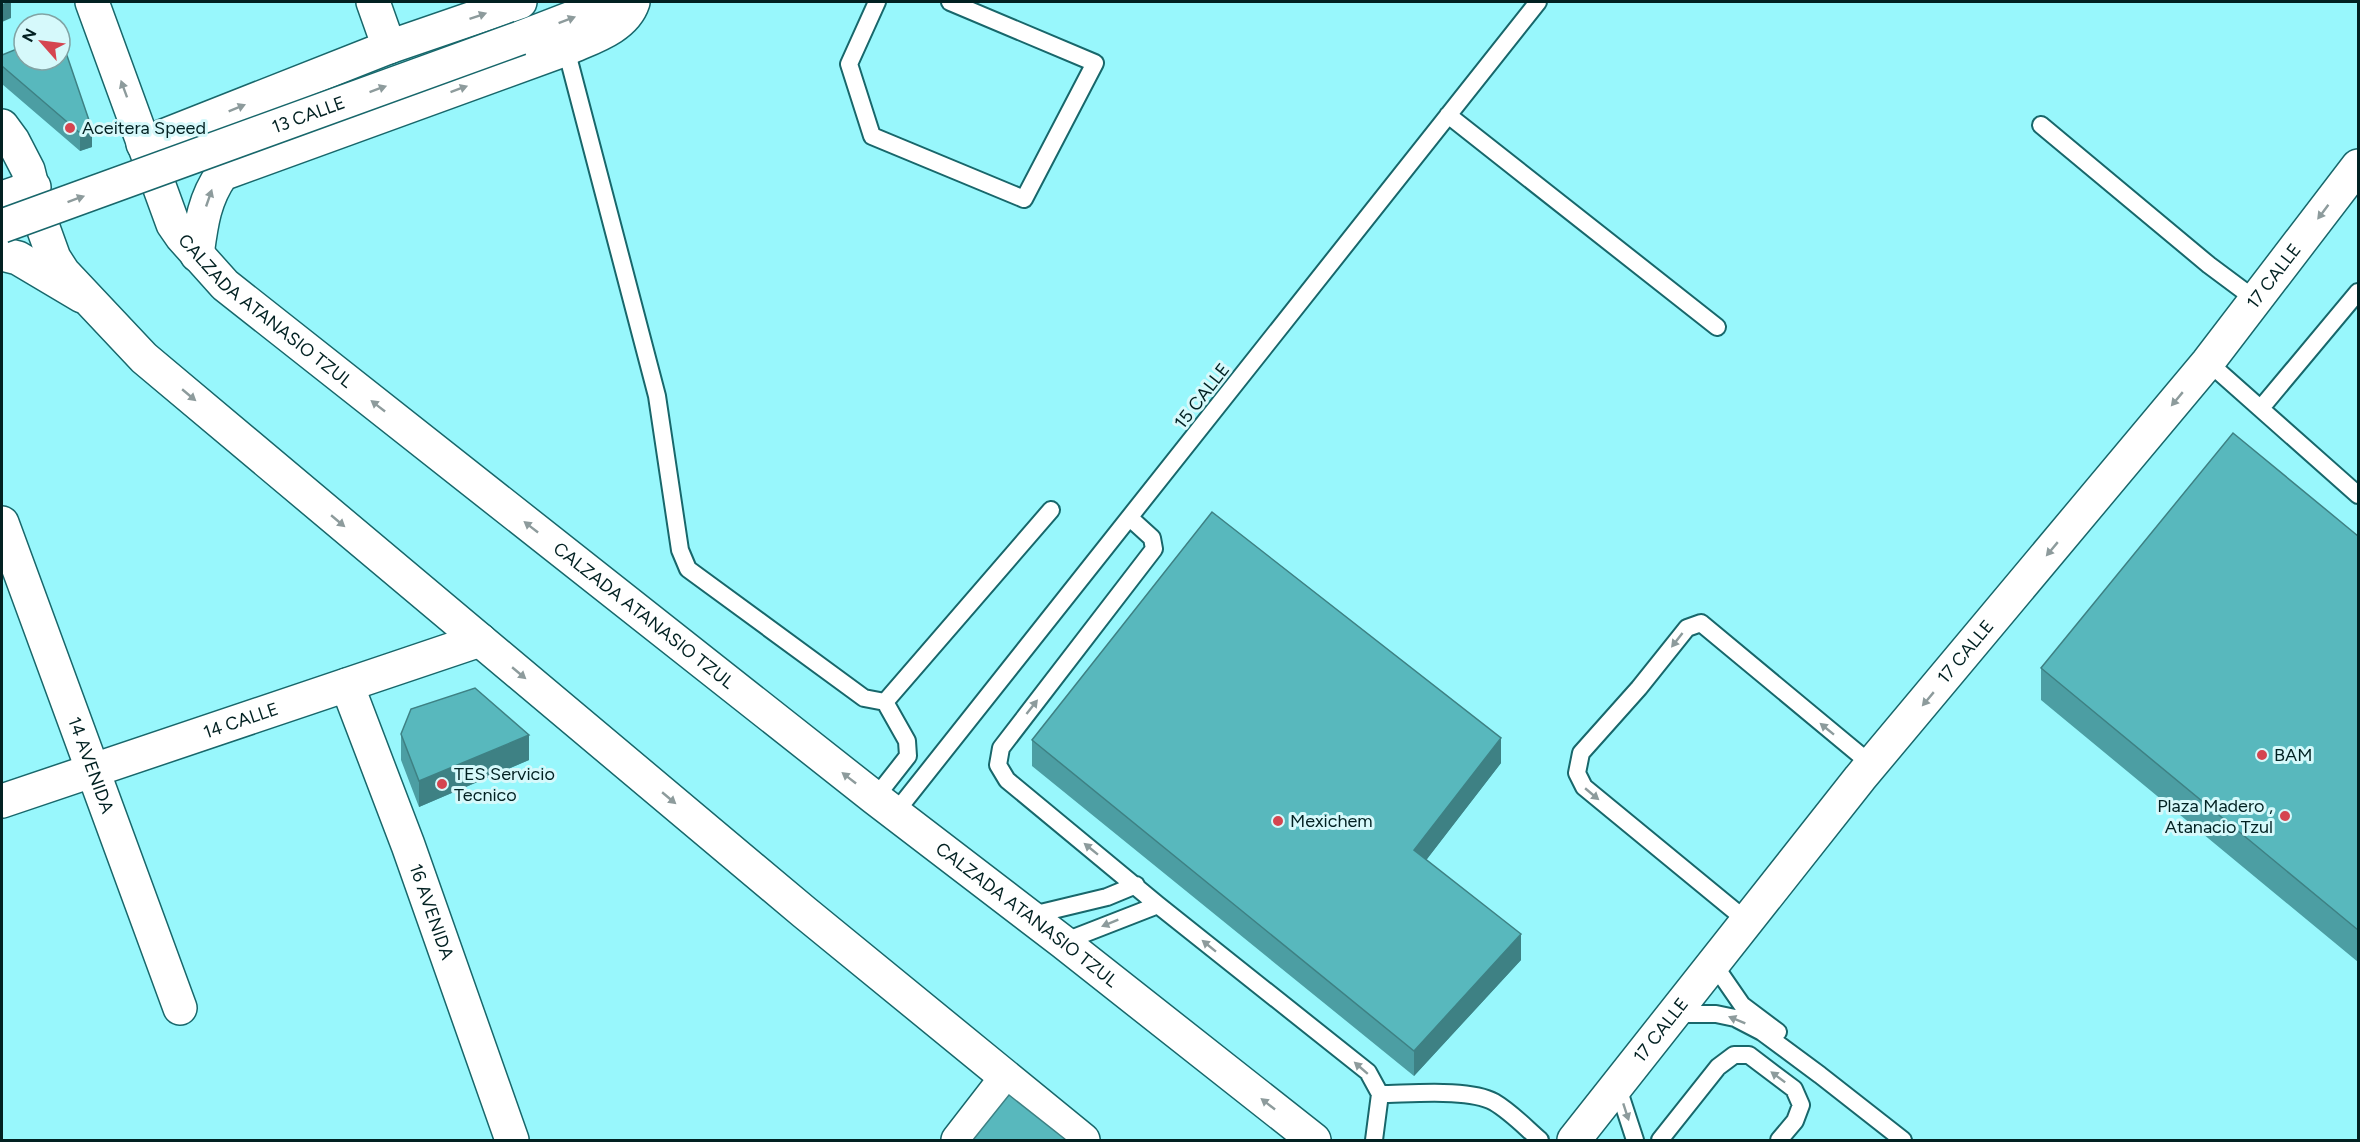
<svg xmlns="http://www.w3.org/2000/svg" width="2360" height="1142" font-family="Figtree,sans-serif">
  <rect width="100%" height="100%" fill="#98f7fc"/>
  <g fill="none" stroke-linecap="round" stroke-linejoin="round">
    <defs>
      <path id="lane" d="M 877,2 L 849,64 L 872,136 L 1024,199 L 1095,63 L 950,2
        M 566,49 L 657,396 L 680,550 L 688,569 L 864,698 L 885,702 L 1051,510
        M 1448,115 L 1717,327
        M 2041,125 L 2209,265 L 2256,300
        M 2208,362 L 2358,495
        M 2261,408 L 2358,292
        M 1130,518 L 1152,538 L 1154,549 L 1001,748 L 998,765 L 1007,780 L 1158,905 L 1368,1072 L 1380,1094 L 1374,1140
        M 875,798 L 908,756 L 907,741 L 885,702
        M 895,813 L 1538,2
        M 1028,916 L 1107,897 L 1136,885
        M 1747,921 L 1584,787 L 1577,773 L 1581,753 L 1639,688 L 1687,628 L 1701,623 L 1872,765
        M 1063,942 L 1158,905
        M 1713,963 L 1742,1005 L 1778,1032
        M 1673,1014 L 1716,1014 L 1735,1018 L 1762,1032 L 1820,1075 L 1903,1140
        M 1617,1085 L 1635,1140
        M 1380,1094 C 1409,1094 1469,1088 1494,1102 C 1511,1112 1525,1127 1540,1140
        M 1660,1140 L 1718,1067 L 1734,1055 L 1749,1055 L 1794,1089 L 1801,1105 L 1795,1121 L 1779,1140"/>
      <g id="street">
        <path d="M 373,2 L 389,47"/>
        <path d="M 143,144 L 389,47 L 520,2"/>
        <path d="M 2,198 L 34,187"/>
        <path d="M 2,254 L 18,258 L 82,296"/>
        <path d="M 197,255 C 201,225 204,199 222,174 L 566,49 C 589,38 624,29 633,2"/>
        <path id="s1" d="M 2,523 L 180,1008"/>
        <path id="s2" d="M 347,685 L 408,845 L 512,1140"/>
        <path id="s3" d="M 2,801 L 480,640"/>
        <path d="M 958,1140 L 1006,1078"/>
      </g>
      <g id="secondary">
        <path d="M 520,38 L 613,2"/>
        <path id="s4" d="M 1574,1140 L 1860,778 L 2208,362 L 2358,166"/>
      </g>
      <g id="primary">
        <path id="s5" d="M 92,2 L 173,224 L 182,237 L 225,285 L 875,798 L 1063,942 L 1314,1140"/>
        <path d="M 2,126 L 13,141 L 28,170 L 41,222 L 54,258 L 63,272 L 144,358 L 804,912 L 1083,1140"/>
      </g>
    </defs>
    <use href="#lane" stroke="#18676b" stroke-width="20"/>
    <use href="#street" stroke="#18676b" stroke-width="36"/>
    <use href="#secondary" stroke="#18676b" stroke-width="36"/>
    <use href="#primary" stroke="#18676b" stroke-width="36"/>
    <use href="#lane" stroke="#fff" stroke-width="16"/>
    <use href="#street" stroke="#fff" stroke-width="33"/>
    <use href="#secondary" stroke="#fff" stroke-width="33"/>
    <use href="#primary" stroke="#fff" stroke-width="33"/>
    <defs>
      <g id="secondary-bridge">
        <path id="s6" d="M 2,226 L 520,38"/>
      </g>
    </defs>
    <use href="#secondary-bridge" stroke="#18676b" stroke-width="36" stroke-linecap="butt"/>
    <use href="#secondary-bridge" stroke="#fff" stroke-width="33"/>
  </g>
  <path fill="#4c9ea3" d="M 24,46 L 92,147 L 80,151 L 2,84 L 2,55 Z
    M 2358,536 L 2358,962 L 2041,700 L 2041,668 Z
    M 401,734 L 529,760 L 419,807 L 401,760 Z
    M 1032,740 L 1501,763 L 1426,860 L 1521,960 L 1414,1076 L 1032,766 Z"/>
  <path fill="#3e8184" d="M 8,2 L 11,2 L 11,18 L 2,22 L 2,4 Z
    M 92,129 L 92,147 L 80,151 L 80,133 Z
    M 529,735 L 529,760 L 419,807 L 419,781 Z
    M 1501,738 L 1501,763 L 1414,876 L 1414,850 Z
    M 1521,934 L 1521,960 L 1414,1076 L 1414,1051 Z"/>
  <path fill="#58b8bd" stroke="#3e8184" stroke-width="1.5" d="M 60,35 L 92,129 L 80,133 L 2,66 L 2,55 L 24,46 L 24,60 L 60,60 Z
    M 2233,433 L 2358,536 L 2358,930 L 2041,668 Z
    M 1212,512 L 1501,738 L 1414,850 L 1521,934 L 1414,1051 L 1032,740 Z
    M 475,688 L 529,735 L 419,781 L 401,734 L 411,709 Z
    M 1009,1095 L 1066,1140 L 973,1140 Z"/>
  <defs><path id="oneway-solid" d="M-6-.8H1V-3.2L6.5 0L1 3.2V.8H-6Z" transform="scale(1.5)"/></defs>
  <g fill="#8d9b9c">
    <use href="#oneway-solid" transform="translate(478 16) rotate(-19)"/>
    <use href="#oneway-solid" transform="translate(567 20) rotate(-21)"/>
    <use href="#oneway-solid" transform="translate(124 89) rotate(-110)"/>
    <use href="#oneway-solid" transform="translate(378 89) rotate(-20)"/>
    <use href="#oneway-solid" transform="translate(459 89) rotate(-20)"/>
    <use href="#oneway-solid" transform="translate(237 108) rotate(-22)"/>
    <use href="#oneway-solid" transform="translate(209 198) rotate(-71)"/>
    <use href="#oneway-solid" transform="translate(76 199) rotate(-20)"/>
    <use href="#oneway-solid" transform="translate(2323 212) rotate(127)"/>
    <use href="#oneway-solid" transform="translate(189 395) rotate(40)"/>
    <use href="#oneway-solid" transform="translate(2177 399) rotate(130)"/>
    <use href="#oneway-solid" transform="translate(378 406) rotate(-142)"/>
    <use href="#oneway-solid" transform="translate(338 521) rotate(40)"/>
    <use href="#oneway-solid" transform="translate(531 527) rotate(-142)"/>
    <use href="#oneway-solid" transform="translate(2052 549) rotate(130)"/>
    <use href="#oneway-solid" transform="translate(1677 640) rotate(128)"/>
    <use href="#oneway-solid" transform="translate(519 673) rotate(40)"/>
    <use href="#oneway-solid" transform="translate(1928 699) rotate(130)"/>
    <use href="#oneway-solid" transform="translate(1032 707) rotate(-52)"/>
    <use href="#oneway-solid" transform="translate(1827 729) rotate(-141)"/>
    <use href="#oneway-solid" transform="translate(849 778) rotate(-142)"/>
    <use href="#oneway-solid" transform="translate(1592 794) rotate(40)"/>
    <use href="#oneway-solid" transform="translate(669 798) rotate(40)"/>
    <use href="#oneway-solid" transform="translate(1091 849) rotate(-141)"/>
    <use href="#oneway-solid" transform="translate(1110 923) rotate(158)"/>
    <use href="#oneway-solid" transform="translate(1209 946) rotate(-141)"/>
    <use href="#oneway-solid" transform="translate(1737 1020) rotate(-158)"/>
    <use href="#oneway-solid" transform="translate(1361 1068) rotate(-139)"/>
    <use href="#oneway-solid" transform="translate(1778 1077) rotate(-143)"/>
    <use href="#oneway-solid" transform="translate(1268 1104) rotate(-142)"/>
    <use href="#oneway-solid" transform="translate(1626 1112) rotate(72)"/>
  </g>
  <g fill="#d54550" stroke="#d6f9fb" stroke-width="2">
    <circle cx="70" cy="128" r="6"/>
    <circle cx="2262" cy="755" r="6"/>
    <circle cx="442" cy="784" r="6"/>
    <circle cx="2285" cy="816" r="6"/>
    <circle cx="1278" cy="821" r="6"/>
  </g>
  <g text-anchor="middle" dominant-baseline="central" stroke-width="6" stroke-linejoin="round" paint-order="stroke">
    <g font-size="18" fill="#022122" stroke="#d6f9fb">
      <text stroke="none"><textPath href="#s6" startOffset="326">13 CALLE</textPath></text>
      <text stroke="none"><textPath href="#s4" startOffset="1112">17 CALLE</textPath></text>
      <text stroke="none"><textPath href="#s5" startOffset="364">CALZADA ATANASIO TZUL</textPath></text>
      <text transform="translate(1202 396) rotate(-52)">15 CALLE</text>
      <text stroke="none"><textPath href="#s5" startOffset="850">CALZADA ATANASIO TZUL</textPath></text>
      <text stroke="none"><textPath href="#s4" startOffset="626">17 CALLE</textPath></text>
      <text stroke="none"><textPath href="#s3" startOffset="252">14 CALLE</textPath></text>
      <text stroke="none"><textPath href="#s1" startOffset="258">14 AVENIDA</textPath></text>
      <text stroke="none"><textPath href="#s2" startOffset="242">16 AVENIDA</textPath></text>
      <text stroke="none"><textPath href="#s5" startOffset="1336">CALZADA ATANASIO TZUL</textPath></text>
      <text stroke="none"><textPath href="#s4" startOffset="140">17 CALLE</textPath></text>
    </g>
    <g font-size="18" fill="#022122" stroke="#d6f9fb" text-anchor="start">
      <text x="82" y="128">Aceitera Speed</text>
      <text x="2274" y="755">BAM</text>
      <text x="454" y="774">TES Servicio<tspan x="454" dy="21">Tecnico</tspan></text>
      <text x="2273" y="806" text-anchor="end">Plaza Madero ,<tspan x="2273" dy="21">Atanacio Tzul</tspan></text>
      <text x="1290" y="821">Mexichem</text>
    </g>
  </g>
  <rect width="2360" height="1142" fill="none" stroke="#022122" stroke-width="6"/>
  <g transform="translate(42 42) rotate(298)"><circle r="28" fill="#d6f9fb" stroke="#81a3a4" stroke-width="1.5"/>
  <path d="M0-4.5L10 22L0 15L-10 22Z" fill="#d54550"/>
  <text y="-9" font-size="16" font-weight="bold" text-anchor="middle" fill="#022122">N</text>
  </g>
</svg>
